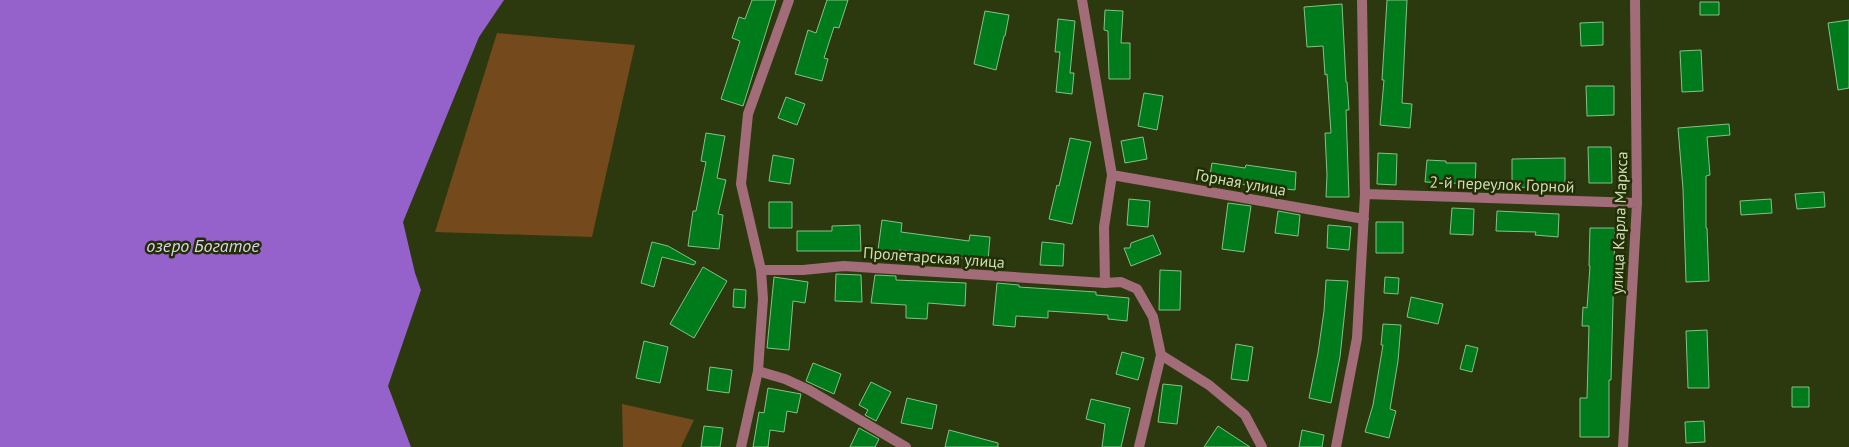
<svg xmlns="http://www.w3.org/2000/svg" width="1849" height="447" font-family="'PT Sans',sans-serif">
  <rect width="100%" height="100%" fill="#2c390f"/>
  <path fill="#74491b" d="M 497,33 L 635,45 L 592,237 L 435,232 Z
    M 622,404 L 694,420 L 681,447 L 623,447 Z"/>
  <path fill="#9561ca" d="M 0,0 L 504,0 L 479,37 L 403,222 L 415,273 L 421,290 L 388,386 L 411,447 L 0,447 Z"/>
  <path fill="#007b1c" stroke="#83c284" d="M 752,0 L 776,0 L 743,106 L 721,99 L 740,41 L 732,38 L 739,17 L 745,19 Z
    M 827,0 L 848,0 L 839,28 L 834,27 L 824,58 L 828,59 L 822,81 L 795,74 L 808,30 L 816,33 Z
    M 1387,0 L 1407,0 L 1402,103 L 1412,104 L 1410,128 L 1380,125 L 1384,80 L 1382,80 Z
    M 1700,2 L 1719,2 L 1719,15 L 1700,15 Z
    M 1342,4 L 1346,82 L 1347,82 L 1349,110 L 1346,110 L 1349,197 L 1326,197 L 1327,175 L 1325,133 L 1331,133 L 1327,74 L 1325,75 L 1323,46 L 1307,47 L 1304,7 Z
    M 1105,10 L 1123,11 L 1121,43 L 1130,43 L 1130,79 L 1109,79 L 1108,31 L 1104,30 Z
    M 985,11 L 1009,15 L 1005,36 L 1004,36 L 996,70 L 974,64 Z
    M 1058,19 L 1075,21 L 1070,73 L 1074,73 L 1072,94 L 1056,92 L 1060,52 L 1055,52 Z
    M 1849,20 L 1849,88 L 1838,90 L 1828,23 Z
    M 1603,22 L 1603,45 L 1581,46 L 1580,23 Z
    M 1701,50 L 1703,91 L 1682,92 L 1680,51 Z
    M 1586,86 L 1614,86 L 1614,115 L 1587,116 Z
    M 1144,93 L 1163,96 L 1157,130 L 1138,126 Z
    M 786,97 L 805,104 L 797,125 L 778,118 Z
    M 1729,124 L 1730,135 L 1707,137 L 1710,175 L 1706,176 L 1706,228 L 1707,228 L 1709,281 L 1686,282 L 1683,189 L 1678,128 Z
    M 706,133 L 725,136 L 717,178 L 726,180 L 718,214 L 723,215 L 719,249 L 688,246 L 693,211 L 696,211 L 706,162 L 701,161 Z
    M 1143,137 L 1147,159 L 1125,163 L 1121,141 Z
    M 1070,138 L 1091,142 L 1072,224 L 1049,219 L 1057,185 L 1059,186 Z
    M 1588,147 L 1611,147 L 1612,183 L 1589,183 Z
    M 1378,153 L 1397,154 L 1396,185 L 1377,184 Z
    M 773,155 L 794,159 L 790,184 L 769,181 Z
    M 1565,158 L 1565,185 L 1512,188 L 1512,159 Z
    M 1427,160 L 1446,161 L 1446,163 L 1476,163 L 1475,184 L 1425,182 Z
    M 1212,163 L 1245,168 L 1246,165 L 1296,172 L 1295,190 L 1209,181 Z
    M 1824,192 L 1825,207 L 1797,209 L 1795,194 Z
    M 1129,199 L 1150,201 L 1148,227 L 1127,225 Z
    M 1771,199 L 1772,213 L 1741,215 L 1740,201 Z
    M 769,202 L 792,202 L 792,228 L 769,228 Z
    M 1228,203 L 1251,206 L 1244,252 L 1222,249 Z
    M 1452,208 L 1474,209 L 1473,235 L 1450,234 Z
    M 1278,211 L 1300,215 L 1298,236 L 1275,233 Z
    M 1497,211 L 1559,214 L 1558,237 L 1535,235 L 1536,232 L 1496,231 Z
    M 882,220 L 902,223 L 901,232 L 969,241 L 970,235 L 990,237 L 988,260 L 951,257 L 899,250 L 898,253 L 878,250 Z
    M 1376,222 L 1403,222 L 1403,253 L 1376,253 Z
    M 860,225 L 861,251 L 797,251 L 797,231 L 832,231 L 832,226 Z
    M 1328,225 L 1351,227 L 1349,250 L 1327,248 Z
    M 1590,228 L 1615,228 L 1611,380 L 1609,380 L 1609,437 L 1580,437 L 1580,398 L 1587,398 L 1589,326 L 1582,326 L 1583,307 L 1587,308 L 1590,266 L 1589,266 Z
    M 1153,235 L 1161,254 L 1131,266 L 1124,248 L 1130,248 L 1131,243 Z
    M 652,242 L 668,246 L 696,262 L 694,265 L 662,257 L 654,287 L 641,283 Z
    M 1042,242 L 1064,244 L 1063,266 L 1040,265 Z
    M 703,267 L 727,281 L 694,338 L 670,324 Z
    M 1160,270 L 1181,271 L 1180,310 L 1159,310 Z
    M 836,274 L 861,275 L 862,302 L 835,301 Z
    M 875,275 L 896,276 L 896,280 L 966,283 L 965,306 L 928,303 L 927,319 L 906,318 L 906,305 L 871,303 Z
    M 774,277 L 808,282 L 805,303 L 793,301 L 789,350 L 767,348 Z
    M 1385,277 L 1399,278 L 1398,294 L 1384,293 Z
    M 1326,280 L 1348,281 L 1340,357 L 1331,403 L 1309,398 L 1318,353 L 1324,311 Z
    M 997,283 L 1019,285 L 1019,287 L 1096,292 L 1096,295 L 1129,298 L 1127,321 L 1108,319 L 1108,315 L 1048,311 L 1048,318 L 1016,316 L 1015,327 L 993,325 Z
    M 734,289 L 746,290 L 745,308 L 733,307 Z
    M 1411,297 L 1443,304 L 1438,324 L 1407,317 Z
    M 1383,324 L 1401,325 L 1398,361 L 1390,409 L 1396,411 L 1389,438 L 1365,432 L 1373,405 L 1383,345 L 1381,345 Z
    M 1707,330 L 1709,388 L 1688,388 L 1686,331 Z
    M 644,341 L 668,347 L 660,383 L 636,378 Z
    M 1236,344 L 1253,347 L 1248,381 L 1231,379 Z
    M 1466,345 L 1478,348 L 1472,372 L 1460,369 Z
    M 1122,352 L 1144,358 L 1138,380 L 1116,374 Z
    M 813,363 L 841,374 L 834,394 L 806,381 Z
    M 710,367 L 732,370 L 729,393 L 707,390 Z
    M 871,382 L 891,392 L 876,421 L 865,415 L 868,410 L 859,405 Z
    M 1163,384 L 1182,386 L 1177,424 L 1158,422 Z
    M 1792,387 L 1809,387 L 1809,407 L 1792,407 Z
    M 768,388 L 801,394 L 797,413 L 787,411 L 784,432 L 770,430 L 768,447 L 753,447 L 759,412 L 764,413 Z
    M 907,398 L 937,405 L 932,429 L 901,423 Z
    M 1091,399 L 1130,408 L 1121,447 L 1102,447 L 1105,424 L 1086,419 Z
    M 1704,421 L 1705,442 L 1686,443 L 1685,422 Z
    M 704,426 L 723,428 L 720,447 L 701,447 Z
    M 1218,426 L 1250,447 L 1204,447 Z
    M 859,428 L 879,439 L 875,447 L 850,447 Z
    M 949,430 L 998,443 L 998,447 L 945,447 Z
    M 1302,430 L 1324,435 L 1322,447 L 1299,447 Z"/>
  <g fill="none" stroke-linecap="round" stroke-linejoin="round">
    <path stroke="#a36c79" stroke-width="10" d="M 1082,0 L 1112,175 L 1104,227 L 1105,283 L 1121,282 L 1137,289 L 1153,317 L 1161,355 L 1139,447
      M 1112,175 L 1364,219
      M 1365,194 L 1637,203
      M 761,270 L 803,270 L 844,266 L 1105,283
      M 1161,355 L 1209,385 L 1245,415 L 1262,447
      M 758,371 L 785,379 L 809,390 L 906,447
      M 1336,447 L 1357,338 L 1365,194 L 1362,0
      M 1623,447 L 1637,203 L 1635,0"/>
    <path stroke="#a36c79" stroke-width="10" d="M 741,447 L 758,371 L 763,299 L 761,270 L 741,184 L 748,114 L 789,0"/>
  </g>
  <g text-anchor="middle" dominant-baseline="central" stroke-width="5" stroke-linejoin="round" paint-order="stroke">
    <g font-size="16" fill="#cfdeb7" stroke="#222e04">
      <text transform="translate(1241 182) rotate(10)">Горная улица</text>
      <text transform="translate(1502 184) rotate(2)">2-й переулок Горной</text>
      <text transform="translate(1619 223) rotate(-88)">улица Карла Маркса</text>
      <text transform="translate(934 257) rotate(4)">Пролетарская улица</text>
    </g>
    <g font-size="18" font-style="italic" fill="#dcd1ec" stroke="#222e04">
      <text x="203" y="245">озеро Богатое</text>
    </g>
  </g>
</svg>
